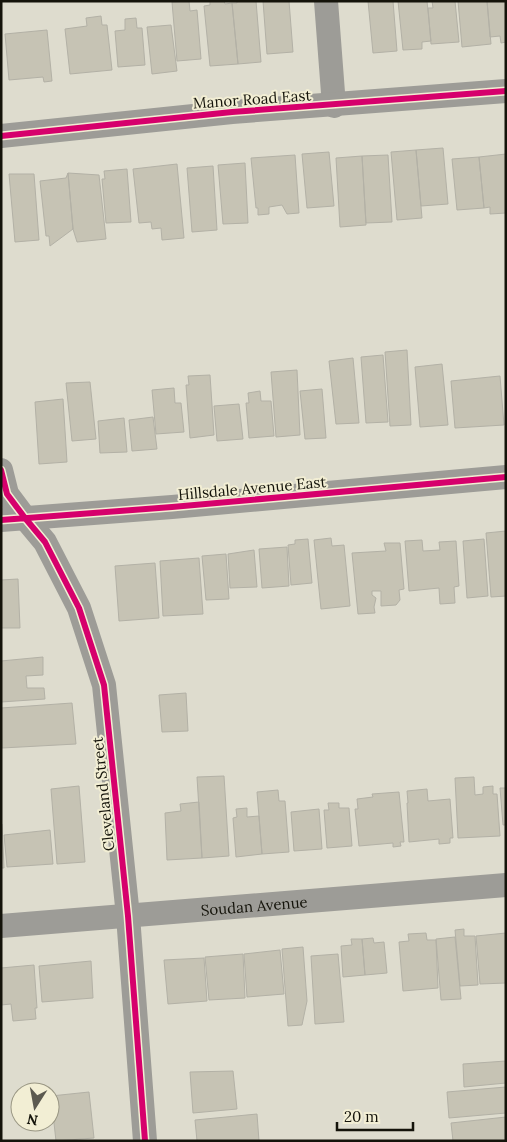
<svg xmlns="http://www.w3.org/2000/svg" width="507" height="1142" font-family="Lora,serif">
  <rect width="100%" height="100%" fill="#dedcce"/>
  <path fill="#c6c3b4" stroke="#b3b1a6" d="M 189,1 L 190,11 L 197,10 L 201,59 L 177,61 L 172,2 Z
    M 210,1 L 224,1 L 225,4 L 232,3 L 238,64 L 210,66 L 204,6 L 210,5 Z
    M 237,1 L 256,1 L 261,62 L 238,64 L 232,3 L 237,3 Z
    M 263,1 L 289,1 L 293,52 L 267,54 Z
    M 365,1 L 393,1 L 397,51 L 373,53 L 368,1 Z
    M 398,1 L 427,1 L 431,41 L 422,42 L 422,49 L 403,50 Z
    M 432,1 L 455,1 L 459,42 L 431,44 L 428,8 L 433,8 Z
    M 458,1 L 487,1 L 491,44 L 462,47 Z
    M 487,1 L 506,1 L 506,42 L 501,43 L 500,36 L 490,37 Z
    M 101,16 L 102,25 L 107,25 L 112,70 L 70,74 L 65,29 L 87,26 L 86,18 Z
    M 136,18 L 137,28 L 142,28 L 145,65 L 118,67 L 115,31 L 125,30 L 125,19 Z
    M 171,25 L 177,71 L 152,74 L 147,27 Z
    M 47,30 L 52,81 L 44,82 L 43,77 L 9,80 L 5,34 Z
    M 443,148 L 448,204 L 421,206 L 416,150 Z
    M 416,150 L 422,218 L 397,220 L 391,152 Z
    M 329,152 L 334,206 L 307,208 L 302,154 Z
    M 506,154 L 506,213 L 490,214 L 490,207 L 484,208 L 479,157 Z
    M 295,155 L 299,213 L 287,214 L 282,205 L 269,207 L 269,214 L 258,215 L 258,208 L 256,208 L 251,158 Z
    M 388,155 L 392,222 L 366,223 L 362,156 Z
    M 362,156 L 366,225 L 340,227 L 336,158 Z
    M 479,157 L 484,208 L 457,210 L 452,159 Z
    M 245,163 L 248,223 L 223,224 L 218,165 Z
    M 177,164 L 184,238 L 162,240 L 161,228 L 152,229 L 151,222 L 139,223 L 133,169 Z
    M 213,166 L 217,230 L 192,232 L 187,168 Z
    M 127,169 L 131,222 L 106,223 L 102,179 L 105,179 L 104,171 Z
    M 68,173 L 99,175 L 106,239 L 77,242 L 73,229 Z
    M 68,173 L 73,229 L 50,246 L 49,236 L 46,236 L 40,181 L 66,178 Z
    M 9,174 L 34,174 L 39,240 L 15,242 Z
    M 407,350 L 411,425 L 390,426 L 385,352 Z
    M 383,355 L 388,422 L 366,423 L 361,357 Z
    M 353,358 L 359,423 L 336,424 L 329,361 Z
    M 442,364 L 448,425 L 420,427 L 415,367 Z
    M 297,370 L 300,435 L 276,437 L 271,372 Z
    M 210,375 L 214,435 L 190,438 L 186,385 L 189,385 L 188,376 Z
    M 500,376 L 504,425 L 455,428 L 451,381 Z
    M 90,382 L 96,439 L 72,441 L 66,383 Z
    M 174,388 L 175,403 L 181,403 L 184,432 L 156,434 L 152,390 Z
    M 322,389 L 326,438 L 305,439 L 300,391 Z
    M 260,391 L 261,401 L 271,401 L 274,436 L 249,438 L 246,403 L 249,403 L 248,393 Z
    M 63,399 L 67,462 L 39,464 L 35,402 Z
    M 239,404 L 243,439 L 217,441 L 214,406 Z
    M 153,417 L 157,449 L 132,451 L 129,420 Z
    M 124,418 L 127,452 L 100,453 L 98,421 Z
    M 506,531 L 506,596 L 491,597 L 486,533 Z
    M 331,538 L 332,546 L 344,545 L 350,606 L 321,609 L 314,540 Z
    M 308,539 L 312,583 L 291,585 L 288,545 L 295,544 L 295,540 Z
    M 484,539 L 488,596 L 467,598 L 463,541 Z
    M 422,540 L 423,551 L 440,550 L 439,542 L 456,541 L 459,586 L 454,587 L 455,603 L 440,604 L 439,588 L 409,591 L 405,541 Z
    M 384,543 L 400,543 L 404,589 L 399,590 L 400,600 L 396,605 L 381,606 L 381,591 L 372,591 L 372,595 L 376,598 L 374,607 L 375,613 L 358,614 L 352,553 L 386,551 Z
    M 287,547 L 289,586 L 262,588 L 259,549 Z
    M 254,550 L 257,587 L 230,588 L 228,554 Z
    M 226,554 L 229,599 L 206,600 L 202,556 Z
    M 199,558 L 203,614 L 163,616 L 160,561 Z
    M 155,563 L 159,618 L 119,621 L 115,566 Z
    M 18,579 L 20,628 L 1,628 L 1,580 Z
    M 43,657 L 43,675 L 26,676 L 27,688 L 44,688 L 45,699 L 1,702 L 1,661 Z
    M 186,693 L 188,731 L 162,732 L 159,695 Z
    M 72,703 L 76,744 L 2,748 L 1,708 Z
    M 224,776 L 229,856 L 202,858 L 197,777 Z
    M 474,777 L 475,795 L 483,794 L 483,787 L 493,786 L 493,794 L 497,794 L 500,836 L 458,838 L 455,778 Z
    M 79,786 L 85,862 L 57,864 L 51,789 Z
    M 500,788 L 506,788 L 506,825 L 503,825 Z
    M 427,789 L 428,801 L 450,799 L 453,838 L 450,838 L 450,843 L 439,844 L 439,839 L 409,842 L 407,803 L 408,803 L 407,791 Z
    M 278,790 L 279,801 L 285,801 L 289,852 L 262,854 L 257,792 Z
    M 399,792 L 404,842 L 400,842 L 401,846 L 393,847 L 393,843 L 359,846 L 355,809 L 358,809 L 357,799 L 373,797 L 372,794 Z
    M 199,802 L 202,858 L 167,860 L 165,813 L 181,811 L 180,804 Z
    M 328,803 L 339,803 L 339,808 L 349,808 L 352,846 L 327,848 L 324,810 L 329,810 Z
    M 247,808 L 247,817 L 259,816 L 262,854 L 236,857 L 233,818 L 237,817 L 236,809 Z
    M 319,809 L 322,849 L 294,851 L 291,812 Z
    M 2,824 L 4,868 L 1,868 L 1,825 Z
    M 50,830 L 53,864 L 7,867 L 4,835 Z
    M 464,929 L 464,936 L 475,936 L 478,985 L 460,986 L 455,930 Z
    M 426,933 L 427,940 L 436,940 L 438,988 L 403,991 L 399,942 L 409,941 L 408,934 Z
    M 506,933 L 506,983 L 480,984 L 476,936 Z
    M 455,937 L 461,999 L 441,1000 L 436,939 Z
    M 373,938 L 374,943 L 384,942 L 387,973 L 365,975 L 362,939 Z
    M 351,939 L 362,939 L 365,975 L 343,977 L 341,946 L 352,945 Z
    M 303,947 L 307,1001 L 302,1025 L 288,1026 L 282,949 Z
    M 280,950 L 284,994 L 247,997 L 244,954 Z
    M 243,954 L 245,998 L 209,1000 L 205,957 Z
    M 338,954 L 344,1022 L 315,1024 L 311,956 Z
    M 204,958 L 207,1001 L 168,1004 L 164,960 Z
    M 91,961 L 93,998 L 42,1002 L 39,966 Z
    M 34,965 L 37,1008 L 35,1008 L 36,1019 L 13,1021 L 11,1004 L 1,1005 L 1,968 Z
    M 506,1061 L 506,1083 L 464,1087 L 463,1064 Z
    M 233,1071 L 237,1109 L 193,1113 L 190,1072 Z
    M 506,1087 L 506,1113 L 449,1118 L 447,1092 Z
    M 89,1092 L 94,1138 L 56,1141 L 51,1096 Z
    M 257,1114 L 259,1141 L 197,1141 L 195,1120 Z
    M 506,1117 L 506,1141 L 453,1141 L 451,1123 Z"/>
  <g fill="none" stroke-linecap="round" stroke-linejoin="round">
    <g stroke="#9d9c97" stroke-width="24">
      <path d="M 326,1 L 334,106"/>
      <path d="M 1,136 L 232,112 L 506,91"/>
      <path d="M 1,470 L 7,494 L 25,518 L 45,542 L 79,608 L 104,685 L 128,916 L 145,1141"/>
      <path d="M 1,520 L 172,507 L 506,477"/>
      <path id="s1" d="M 1,926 L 506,885"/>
    </g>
    <defs>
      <path id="cycleway" d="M 1,136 L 232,112 L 506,91
        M 1,470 L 7,494 L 25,518 L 45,542 L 79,608 L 104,685 L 128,916 L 145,1141
        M 1,520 L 172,507 L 506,477"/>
    </defs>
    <use href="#cycleway" stroke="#f2eed4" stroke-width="9"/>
    <use href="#cycleway" stroke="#d6006c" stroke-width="6"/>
  </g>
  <g text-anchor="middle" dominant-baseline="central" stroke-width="4" stroke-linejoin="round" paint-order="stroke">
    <g font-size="15" fill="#14130a" stroke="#f2eed4">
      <text transform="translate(252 99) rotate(-4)">Manor Road East</text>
      <text transform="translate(252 488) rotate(-5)">Hillsdale Avenue East</text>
      <text transform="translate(103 794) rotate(-96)">Cleveland Street</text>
      <text stroke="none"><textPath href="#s1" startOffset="254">Soudan Avenue</textPath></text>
    </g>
  </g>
  <rect width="507" height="1142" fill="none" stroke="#14130a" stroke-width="5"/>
  <g transform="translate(35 1107) rotate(191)"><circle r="24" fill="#f2eed4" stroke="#999683"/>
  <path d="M0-4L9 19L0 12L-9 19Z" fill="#5b594f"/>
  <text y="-8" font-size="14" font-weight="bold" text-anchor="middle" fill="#14130a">N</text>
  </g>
  <path d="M337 1122v8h76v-8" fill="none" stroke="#14130a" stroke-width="2.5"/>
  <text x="344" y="1122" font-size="15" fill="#14130a" stroke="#f2eed4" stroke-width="4" paint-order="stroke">20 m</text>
</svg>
